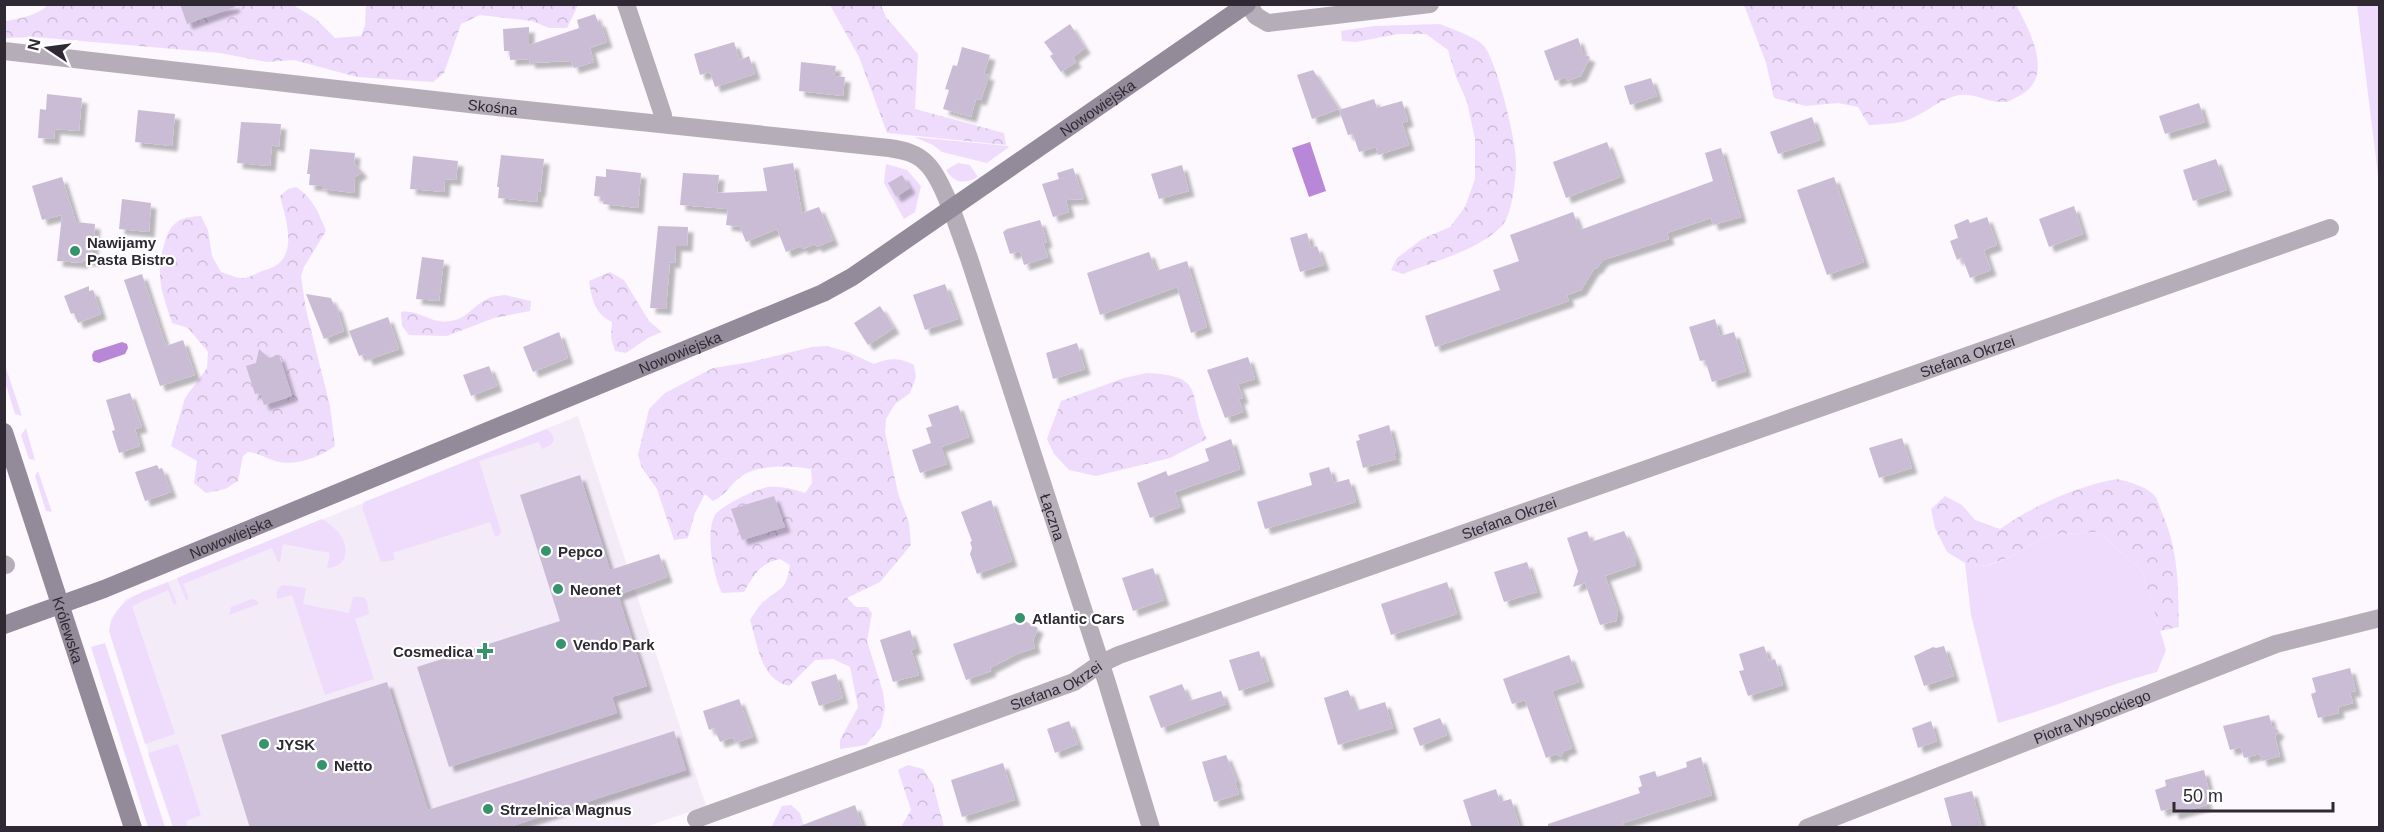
<svg xmlns="http://www.w3.org/2000/svg" width="2384" height="832" font-family="Helvetica,sans-serif">
  <defs>
    <pattern id="forest-crowns" width="20" height="18" patternUnits="userSpaceOnUse" patternTransform="scale(1.5)"><rect width="20" height="18" fill="#efdcfc"/><path d="M2 6a3 3 0 1 1 6 0M12 15a3 3 0 1 1 6 0" fill="none" stroke="#cdbdd8"/></pattern>
    <filter id="shadow"><feDropShadow dx="5.5" dy="5.5" stdDeviation="1.5" flood-color="#0004"/></filter>
  </defs>
  <rect width="100%" height="100%" fill="#fcf8fe"/>
  <path fill="#f3ebf8" d="M 578,416 L 706,806 L 642,828 L 173,827 L 109,631 L 111,619 L 126,599 Z"/>
  <path fill="#efdcfc" d="M 2357,5 L 2379,5 L 2379,183 Z
    M 914,137 L 1008,146 L 1009,147 L 987,163 L 942,152 L 933,145 Z
    M 958,163 L 970,165 L 978,177 C 964,184 955,184 946,170 Z
    M 886,164 L 907,170 L 921,186 L 915,212 L 904,219 L 884,183 Z
    M 5,365 L 22,416 L 15,414 L 5,382 Z
    M 26,428 L 35,460 L 29,459 L 21,435 Z
    M 547,429 L 552,434 L 554,440 L 551,445 L 542,449 L 539,442 L 479,461 L 501,531 L 500,535 L 495,537 L 490,522 L 393,553 L 395,560 L 381,562 L 362,507 L 364,502 Z
    M 38,471 L 52,512 L 46,511 L 35,476 Z
    M 322,519 C 328,523 334,527 338,532 C 350,546 349,567 327,568 L 330,553 L 283,544 L 280,562 L 278,562 L 272,548 L 183,584 L 189,599 L 186,600 L 177,578 Z
    M 2099,532 L 2142,571 L 2166,650 L 2157,672 C 2102,686 2052,709 1998,723 L 1971,615 L 1965,563 L 1987,566 L 2012,556 L 2048,535 Z
    M 168,582 L 177,603 L 174,605 L 168,590 L 132,606 L 175,734 L 145,744 L 109,631 C 115,598 141,593 168,582 Z
    M 283,585 L 306,588 L 303,604 L 349,613 L 353,597 L 363,597 L 367,601 L 369,614 L 355,619 L 374,679 L 325,695 L 292,595 L 277,599 C 276,592 276,589 283,585 Z
    M 252,599 L 256,600 L 259,604 L 229,615 L 231,607 Z
    M 105,643 L 165,827 L 148,827 L 91,647 Z
    M 178,744 L 201,815 L 186,821 L 188,827 L 173,827 L 148,753 Z"/>
  <path fill="url(#forest-crowns)" d="M 48,5 L 293,5 L 316,19 L 335,38 L 361,36 L 365,25 L 366,5 L 578,5 L 567,28 L 549,28 L 532,21 L 480,15 L 461,24 L 444,73 L 433,82 L 357,77 L 294,60 L 267,62 L 220,53 L 35,37 L 5,38 L 5,21 C 19,19 38,15 48,5 Z
    M 830,5 L 881,5 L 886,17 L 918,54 L 915,109 L 1004,133 L 1006,145 L 887,133 L 859,57 Z
    M 1744,5 L 2016,5 C 2029,29 2055,76 2021,95 C 2016,97 2010,102 2004,102 C 1986,103 1974,91 1955,96 C 1936,101 1920,118 1901,122 C 1891,124 1879,124 1869,125 L 1858,107 L 1838,103 L 1806,106 L 1774,98 L 1766,63 Z
    M 1440,24 C 1451,29 1477,37 1484,46 C 1497,62 1516,140 1516,161 C 1516,177 1513,215 1501,227 C 1476,251 1435,261 1403,274 L 1391,270 L 1397,258 L 1422,239 L 1450,227 L 1465,207 L 1475,179 L 1475,139 L 1467,102 L 1456,77 L 1448,50 L 1426,34 L 1398,34 L 1356,42 L 1342,41 L 1341,31 L 1374,26 Z
    M 296,187 C 312,197 319,213 326,231 L 304,267 L 301,276 L 306,310 L 330,406 L 335,446 C 320,457 294,467 275,461 C 265,458 259,453 248,452 L 243,456 L 238,481 L 225,489 L 206,493 L 194,483 L 197,461 L 171,446 L 185,398 L 207,368 L 208,352 L 188,328 L 172,323 C 162,292 155,277 164,245 C 170,223 178,217 201,216 L 208,230 L 212,256 L 221,272 C 228,274 238,279 245,278 C 250,277 257,273 262,271 C 301,263 287,223 280,196 L 288,189 Z
    M 610,272 L 624,280 L 649,321 L 662,332 L 648,338 L 626,353 L 615,351 L 611,338 L 612,322 C 594,313 592,299 589,281 Z
    M 505,295 L 531,301 L 530,311 L 494,318 L 447,336 L 409,335 L 402,326 L 401,312 C 420,309 430,325 451,321 C 466,319 473,306 487,299 C 492,296 499,296 505,295 Z
    M 827,346 L 848,352 L 874,364 C 888,358 900,357 914,365 L 916,377 L 910,393 L 895,404 L 886,419 L 885,432 L 898,493 L 909,523 L 911,545 L 880,582 L 847,598 L 856,607 L 867,607 L 872,613 L 867,641 L 883,692 L 885,708 L 881,727 L 866,745 L 840,749 L 840,740 L 858,707 L 850,667 L 833,659 L 815,660 L 789,686 C 760,679 758,645 750,620 C 754,614 757,608 762,603 C 780,587 786,592 790,565 L 780,559 C 760,563 754,575 744,592 L 722,593 C 713,576 705,533 715,515 C 722,505 756,489 768,487 C 780,486 794,489 805,493 L 812,483 L 811,469 C 791,465 763,465 745,474 C 732,481 727,495 713,501 L 705,494 L 695,513 L 688,538 L 674,540 L 657,489 L 642,468 L 638,455 L 649,409 L 665,393 L 713,368 L 751,362 L 812,347 Z
    M 1147,373 C 1209,376 1186,395 1207,439 L 1170,458 L 1096,476 L 1069,470 L 1054,454 L 1047,439 L 1061,401 L 1124,378 Z
    M 2117,479 C 2129,482 2146,486 2155,496 C 2158,500 2160,508 2162,513 C 2179,552 2178,585 2179,627 L 2160,631 L 2142,571 L 2099,532 L 2048,535 L 2012,556 L 1986,566 L 1965,563 L 1947,552 L 1935,528 L 1931,509 L 1945,496 L 1962,505 L 1975,520 L 2000,529 C 2034,505 2075,487 2117,479 Z
    M 908,765 L 923,769 L 933,784 L 944,827 L 901,827 L 911,810 L 898,770 Z
    M 791,805 L 800,813 L 804,827 L 771,828 L 782,806 Z"/>
  <path fill="#b987d8" d="M 1310,142 L 1326,191 L 1309,197 L 1292,148 Z
    M 122,342 L 127,344 L 128,348 L 125,354 L 99,363 L 93,361 L 92,355 L 94,351 Z"/>
  <path fill="#cbbcd6" filter="url(#shadow)" d="M 180,4 L 234,4 L 235,7 L 187,24 Z
    M 595,14 L 598,22 L 600,21 L 607,42 L 590,48 L 594,62 L 574,68 L 571,61 L 530,63 L 529,59 L 510,60 L 510,51 L 504,51 L 503,29 L 529,27 L 529,45 L 579,28 L 577,20 Z
    M 1070,24 L 1085,48 L 1073,57 L 1076,62 L 1061,72 L 1050,56 L 1053,54 L 1044,42 Z
    M 1578,38 L 1583,54 L 1590,57 L 1581,76 L 1567,81 L 1566,77 L 1555,81 L 1544,51 Z
    M 734,42 L 740,60 L 749,56 L 755,74 L 715,87 L 710,72 L 700,75 L 694,54 Z
    M 962,47 L 990,55 L 984,74 L 989,75 L 981,100 L 976,99 L 971,117 L 943,109 L 949,90 L 945,89 L 953,65 L 957,66 Z
    M 801,62 L 836,66 L 834,76 L 845,77 L 843,96 L 799,91 Z
    M 1313,70 L 1339,109 L 1312,119 L 1297,75 Z
    M 1651,78 L 1657,96 L 1630,105 L 1624,86 Z
    M 47,94 L 82,98 L 79,131 L 55,129 L 54,139 L 38,138 L 40,109 L 46,110 Z
    M 1374,99 L 1377,108 L 1402,101 L 1408,121 L 1402,123 L 1409,145 L 1378,155 L 1376,147 L 1359,152 L 1353,134 L 1348,135 L 1339,110 Z
    M 2199,103 L 2205,122 L 2165,134 L 2159,116 Z
    M 138,110 L 175,114 L 172,146 L 135,142 Z
    M 1812,117 L 1820,140 L 1778,154 L 1770,132 Z
    M 241,122 L 281,124 L 279,147 L 272,145 L 270,166 L 237,163 Z
    M 1607,142 L 1620,177 L 1566,198 L 1553,162 Z
    M 1721,148 L 1741,217 L 1713,225 L 1711,218 L 1667,233 L 1669,239 L 1603,260 L 1597,268 L 1594,269 L 1581,290 L 1567,295 L 1569,301 L 1435,347 L 1425,316 L 1500,290 L 1493,270 L 1519,261 L 1510,235 L 1573,212 L 1580,230 L 1713,181 L 1705,153 Z
    M 310,149 L 355,153 L 354,163 L 362,172 L 355,177 L 354,193 L 322,189 L 322,186 L 309,185 L 310,174 L 307,174 Z
    M 501,155 L 544,159 L 540,192 L 538,191 L 537,202 L 498,198 L 499,187 L 497,187 Z
    M 413,156 L 458,161 L 456,180 L 445,179 L 444,192 L 410,189 Z
    M 2216,159 L 2227,190 L 2193,201 L 2183,170 Z
    M 793,163 L 802,213 L 819,207 L 833,240 L 817,247 L 815,244 L 803,249 L 801,246 L 786,252 L 777,229 L 746,242 L 740,227 L 726,225 L 728,209 L 680,205 L 683,173 L 719,175 L 717,193 L 767,191 L 763,168 Z
    M 1182,165 L 1189,191 L 1159,199 L 1151,174 Z
    M 1073,168 L 1084,199 L 1066,200 L 1069,212 L 1053,217 L 1042,184 L 1059,179 L 1057,173 Z
    M 606,169 L 641,173 L 638,208 L 603,204 L 604,197 L 594,196 L 596,176 L 606,177 Z
    M 902,175 L 910,188 L 896,197 L 888,183 Z
    M 62,177 L 76,222 L 95,224 L 92,261 L 82,260 L 83,263 L 57,261 L 62,215 L 42,220 L 32,186 Z
    M 1834,177 L 1864,262 L 1827,275 L 1797,190 Z
    M 122,199 L 151,203 L 149,232 L 119,229 Z
    M 2074,206 L 2083,234 L 2049,247 L 2039,219 Z
    M 1987,217 L 1997,245 L 1984,250 L 1991,270 L 1970,278 L 1962,257 L 1957,260 L 1950,241 L 1958,238 L 1954,225 L 1968,219 L 1970,223 Z
    M 1040,220 L 1047,242 L 1043,243 L 1048,257 L 1024,265 L 1020,251 L 1010,254 L 1003,232 L 1007,229 Z
    M 658,226 L 688,227 L 687,246 L 676,246 L 675,263 L 670,262 L 666,309 L 650,308 Z
    M 1307,233 L 1311,248 L 1317,246 L 1324,265 L 1300,272 L 1290,238 Z
    M 1149,252 L 1156,271 L 1187,261 L 1207,327 L 1191,333 L 1177,287 L 1100,315 L 1087,273 Z
    M 422,257 L 444,260 L 439,301 L 416,299 Z
    M 142,274 L 166,346 L 183,340 L 195,375 L 160,386 L 124,280 Z
    M 945,284 L 958,319 L 925,330 L 913,295 Z
    M 89,286 L 89,291 L 93,290 L 101,314 L 78,323 L 74,313 L 71,314 L 64,296 Z
    M 306,294 L 331,298 L 334,306 L 336,305 L 344,331 L 324,339 Z
    M 880,306 L 894,328 L 868,345 L 854,323 Z
    M 388,317 L 399,349 L 368,360 L 365,354 L 359,356 L 349,331 Z
    M 1715,319 L 1720,336 L 1734,332 L 1746,371 L 1712,382 L 1705,360 L 1700,361 L 1689,327 Z
    M 559,332 L 568,358 L 533,372 L 523,347 Z
    M 1077,343 L 1085,369 L 1053,379 L 1046,353 Z
    M 259,349 L 269,358 L 279,355 L 292,396 L 264,405 L 260,393 L 255,394 L 246,366 L 256,363 Z
    M 1248,357 L 1255,379 L 1238,384 L 1243,398 L 1239,399 L 1243,412 L 1225,418 L 1207,370 Z
    M 489,366 L 497,386 L 471,396 L 463,375 Z
    M 130,393 L 142,427 L 135,429 L 140,446 L 119,453 L 112,431 L 115,430 L 106,400 Z
    M 958,405 L 969,437 L 941,447 L 947,464 L 920,473 L 912,450 L 931,443 L 926,428 L 932,426 L 928,415 Z
    M 1389,425 L 1396,452 L 1394,453 L 1396,459 L 1363,468 L 1356,441 L 1360,440 L 1358,435 Z
    M 1902,438 L 1912,468 L 1879,478 L 1869,448 Z
    M 1231,439 L 1240,469 L 1175,492 L 1180,507 L 1150,518 L 1137,483 L 1166,471 L 1168,476 L 1209,461 L 1205,449 Z
    M 157,465 L 159,469 L 162,468 L 171,492 L 145,501 L 135,472 Z
    M 1329,467 L 1334,483 L 1349,479 L 1356,502 L 1265,529 L 1257,502 L 1312,485 L 1309,473 Z
    M 580,475 L 610,570 L 659,554 L 667,577 L 618,595 L 647,686 L 612,697 L 617,713 L 449,767 L 417,667 L 560,621 L 520,495 Z
    M 774,496 L 785,527 L 742,540 L 731,509 Z
    M 991,500 L 1012,561 L 977,574 L 970,554 L 972,548 L 970,542 L 972,541 L 961,512 Z
    M 1587,531 L 1591,542 L 1624,531 L 1636,559 L 1636,565 L 1605,576 L 1618,612 L 1616,621 L 1600,625 L 1585,583 L 1573,587 L 1578,571 L 1567,538 Z
    M 1527,562 L 1537,592 L 1504,602 L 1494,572 Z
    M 1153,568 L 1164,600 L 1133,611 L 1122,578 Z
    M 1447,582 L 1457,614 L 1391,635 L 1381,604 Z
    M 1023,620 L 1038,628 L 1033,640 L 1035,648 L 1017,654 L 990,668 L 991,671 L 966,680 L 953,644 Z
    M 910,630 L 916,648 L 911,650 L 919,675 L 893,682 L 880,640 Z
    M 1764,646 L 1769,661 L 1775,659 L 1783,685 L 1748,696 L 1739,671 L 1744,670 L 1739,654 Z
    M 1944,646 L 1954,676 L 1924,686 L 1914,656 L 1933,647 L 1936,648 Z
    M 1259,651 L 1269,681 L 1239,691 L 1229,660 Z
    M 1569,655 L 1579,682 L 1552,691 L 1572,748 L 1564,751 L 1561,757 L 1556,754 L 1546,758 L 1525,700 L 1512,704 L 1503,679 Z
    M 2350,668 L 2356,691 L 2350,692 L 2353,703 L 2338,707 L 2339,713 L 2318,718 L 2311,694 L 2316,692 L 2312,678 Z
    M 836,674 L 843,698 L 819,706 L 811,682 Z
    M 387,682 L 428,810 L 674,731 L 686,770 L 506,828 L 250,828 L 221,735 Z
    M 1182,684 L 1189,701 L 1221,691 L 1226,704 L 1161,728 L 1149,696 Z
    M 1348,690 L 1356,711 L 1385,702 L 1393,728 L 1338,745 L 1324,698 Z
    M 739,699 L 753,737 L 735,743 L 733,737 L 720,742 L 714,728 L 709,730 L 703,711 Z
    M 2269,715 L 2272,726 L 2279,731 L 2275,737 L 2280,756 L 2262,761 L 2260,754 L 2244,758 L 2241,747 L 2230,750 L 2223,726 Z
    M 1440,718 L 1447,735 L 1420,746 L 1413,728 Z
    M 1069,721 L 1078,744 L 1055,753 L 1047,729 Z
    M 1931,721 L 1937,741 L 1918,748 L 1912,728 Z
    M 1226,755 L 1237,782 L 1235,782 L 1239,794 L 1214,802 L 1202,762 Z
    M 1701,757 L 1712,795 L 1623,823 L 1625,828 L 1548,828 L 1548,824 L 1640,793 L 1638,788 L 1642,786 L 1639,776 L 1655,771 L 1657,777 L 1687,767 L 1686,762 Z
    M 1003,763 L 1015,800 L 962,817 L 951,780 Z
    M 2204,770 L 2210,795 L 2205,796 L 2207,805 L 2174,814 L 2172,808 L 2161,811 L 2155,790 L 2166,786 L 2165,780 Z
    M 1496,789 L 1500,802 L 1511,799 L 1520,828 L 1472,828 L 1463,800 Z
    M 1972,791 L 1982,828 L 1952,828 L 1944,798 Z
    M 855,805 L 863,828 L 800,828 L 800,826 Z"/>
  <g fill="none" stroke-linecap="round" stroke-linejoin="round">
    <g stroke="#b5aeb9" stroke-width="18">
      <path d="M 626,4 L 663,115 L 662,124"/>
      <path d="M 1248,4 L 1256,16 L 1268,23 L 1430,4"/>
      <path id="s1" d="M 4,51 L 478,105 L 889,148 C 903,150 917,153 927,164 C 944,181 960,234 969,258 L 1107,683 L 1151,828"/>
      <path d="M 4,564 L 6,565"/>
      <path id="s2" d="M 696,819 L 1074,682 L 1100,664 L 1119,655 L 2330,228"/>
      <path id="s3" d="M 1807,828 L 2276,644 L 2380,618"/>
    </g>
    <g stroke="#938a9a" stroke-width="18">
      <path id="s4" d="M 4,432 L 133,828"/>
      <path id="s5" d="M 4,625 L 104,589 L 823,293 L 852,277 L 1247,4"/>
    </g>
  </g>
  <g fill="#36936b" stroke="#fff" stroke-width="2">
    <circle cx="75" cy="251" r="6"/>
    <circle cx="546" cy="551" r="6"/>
    <circle cx="558" cy="589" r="6"/>
    <circle cx="1020" cy="618" r="6"/>
    <circle cx="561" cy="644" r="6"/>
    <path d="M482 642h6v6h6v6h-6v6h-6v-6h-6v-6h6z"/>
    <circle cx="264" cy="744" r="6"/>
    <circle cx="322" cy="765" r="6"/>
    <circle cx="488" cy="809" r="6"/>
  </g>
  <g text-anchor="middle" dominant-baseline="central" stroke-width="4.5" stroke-linejoin="round" paint-order="stroke">
    <g font-size="15" fill="#2e2932" stroke="#fff">
      <text stroke="none"><textPath href="#s1" startOffset="492">Skośna</textPath></text>
      <text stroke="none"><textPath href="#s5" startOffset="1215">Nowowiejska</textPath></text>
      <text stroke="none"><textPath href="#s5" startOffset="729">Nowowiejska</textPath></text>
      <text stroke="none"><textPath href="#s2" startOffset="1354">Stefana Okrzei</textPath></text>
      <text stroke="none"><textPath href="#s1" startOffset="1308">Łączna</textPath></text>
      <text stroke="none"><textPath href="#s2" startOffset="868">Stefana Okrzei</textPath></text>
      <text stroke="none"><textPath href="#s5" startOffset="243">Nowowiejska</textPath></text>
      <text stroke="none"><textPath href="#s4" startOffset="208">Królewska</textPath></text>
      <text stroke="none"><textPath href="#s2" startOffset="384">Stefana Okrzei</textPath></text>
      <text stroke="none"><textPath href="#s3" startOffset="306">Piotra Wysockiego</textPath></text>
    </g>
    <g font-size="15" font-weight="bold" fill="#2e2932" stroke="#fff" text-anchor="start">
      <text x="87" y="242">Nawijamy<tspan x="87" dy="17">Pasta Bistro</tspan></text>
      <text x="558" y="551">Pepco</text>
      <text x="570" y="589">Neonet</text>
      <text x="1032" y="618">Atlantic Cars</text>
      <text x="573" y="644">Vendo Park</text>
      <text x="473" y="651" text-anchor="end">Cosmedica</text>
      <text x="276" y="744">JYSK</text>
      <text x="334" y="765">Netto</text>
      <text x="500" y="809">Strzelnica Magnus</text>
    </g>
  </g>
  <rect width="2384" height="832" fill="none" stroke="#2e2932" stroke-width="12"/>
  <g transform="translate(48 48) rotate(283)" stroke="#ffffff" stroke-width="4.5" paint-order="stroke">
  <path d="M0-4.5L10 22L0 15L-10 22Z" fill="#2e2932"/>
  <text y="-9" font-size="16" font-weight="bold" text-anchor="middle" fill="#2e2932">N</text>
  </g>
  <path d="M2174 802v9h159v-9" fill="none" stroke="#2e2932" stroke-width="3"/>
  <text x="2183" y="802" font-size="18" fill="#2e2932" stroke="#ffffff" stroke-width="4.5" paint-order="stroke">50 m</text>
</svg>
